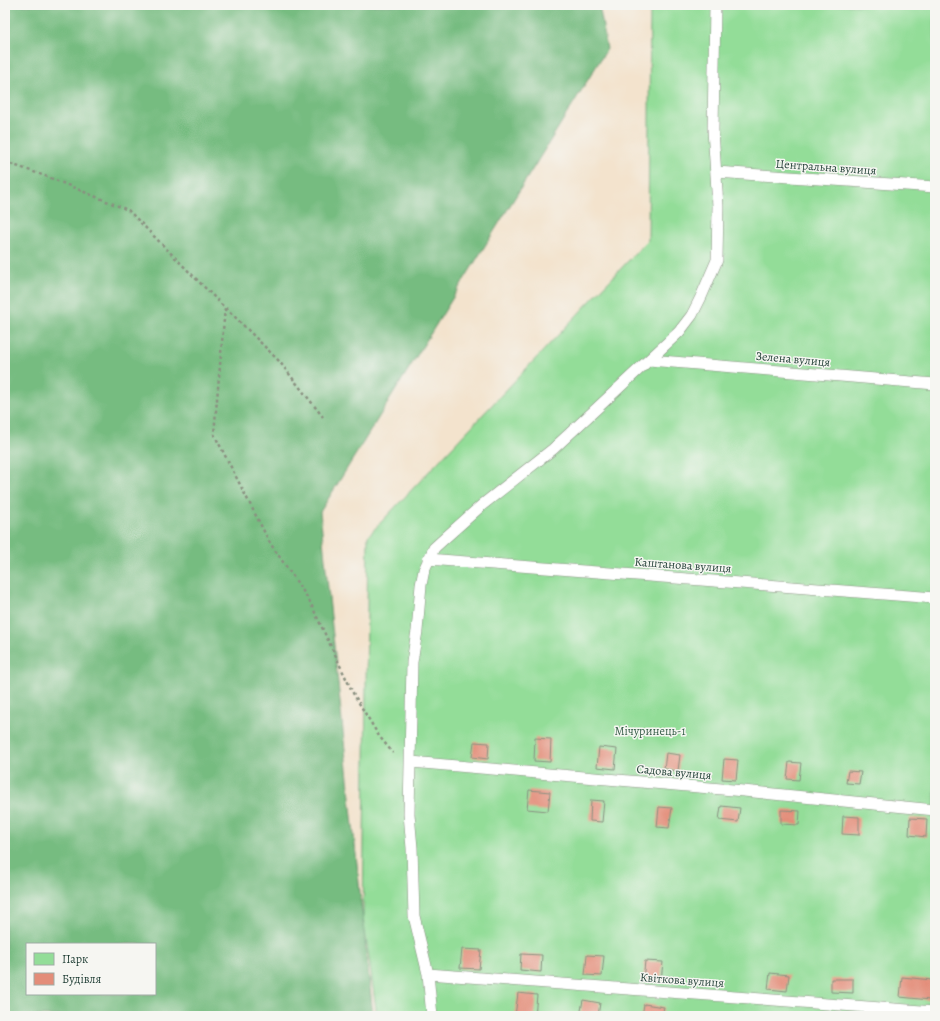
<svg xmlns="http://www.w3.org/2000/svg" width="940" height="1021" font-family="Alegreya,serif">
  <rect width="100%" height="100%" fill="#f6f6f2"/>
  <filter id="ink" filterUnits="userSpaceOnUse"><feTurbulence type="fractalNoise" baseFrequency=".025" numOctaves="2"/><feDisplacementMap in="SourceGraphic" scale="8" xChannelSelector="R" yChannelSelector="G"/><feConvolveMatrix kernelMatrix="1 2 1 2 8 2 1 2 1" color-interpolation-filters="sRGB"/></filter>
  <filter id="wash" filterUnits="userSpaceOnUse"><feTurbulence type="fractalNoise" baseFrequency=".012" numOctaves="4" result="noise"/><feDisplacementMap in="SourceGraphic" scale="16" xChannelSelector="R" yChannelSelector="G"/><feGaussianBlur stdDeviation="0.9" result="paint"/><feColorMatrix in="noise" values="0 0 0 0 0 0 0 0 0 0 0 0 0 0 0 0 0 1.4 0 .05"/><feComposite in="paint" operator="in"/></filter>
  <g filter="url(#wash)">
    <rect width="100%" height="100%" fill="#f3e3cd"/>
    <path fill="#93dd98" stroke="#598d66" d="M 650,5 L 935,5 L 935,1016 L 377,1016 L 363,917 L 368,536 L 648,240 Z"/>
    <path fill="#76bc80" stroke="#4a7c5a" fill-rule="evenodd" d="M 5,5 L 599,5 L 607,49 L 320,512 L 373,1016 L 5,1016 ZM 27,944 L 155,944 L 155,994 L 27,994 Z"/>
    <g id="blocks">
      <path fill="#e38d79" d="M 535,738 L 551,739 L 550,762 L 534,761 Z
        M 474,742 L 489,743 L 488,759 L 472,757 Z
        M 599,747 L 617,749 L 615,769 L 597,767 Z
        M 666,753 L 680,755 L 678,771 L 664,769 Z
        M 724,759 L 738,760 L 736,780 L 722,779 Z
        M 789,762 L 801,763 L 799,780 L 787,779 Z
        M 848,771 L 861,772 L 859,784 L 846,783 Z
        M 529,790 L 550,792 L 548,811 L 527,809 Z
        M 591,800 L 604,801 L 602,822 L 590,821 Z
        M 721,806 L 740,808 L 738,822 L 719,820 Z
        M 659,807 L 672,808 L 669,828 L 657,827 Z
        M 781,810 L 800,811 L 799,825 L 781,824 Z
        M 843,816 L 859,817 L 859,835 L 842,834 Z
        M 910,818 L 927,819 L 926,837 L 909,835 Z
        M 462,949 L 481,950 L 479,969 L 460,968 Z
        M 521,954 L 542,955 L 541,972 L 520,970 Z
        M 587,955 L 604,956 L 602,976 L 585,975 Z
        M 645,961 L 663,962 L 661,981 L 643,980 Z
        M 770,973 L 789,975 L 787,991 L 768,989 Z
        M 902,977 L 932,980 L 930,1000 L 900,997 Z
        M 831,979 L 853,979 L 853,993 L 831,992 Z
        M 518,993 L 537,995 L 535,1016 L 515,1016 Z
        M 583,1000 L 600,1003 L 598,1016 L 580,1016 Z
        M 644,1004 L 664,1007 L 662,1016 L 642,1016 Z"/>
    </g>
  </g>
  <g filter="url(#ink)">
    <use href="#blocks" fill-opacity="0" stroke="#899080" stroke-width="1"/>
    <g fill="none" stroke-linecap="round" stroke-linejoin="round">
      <defs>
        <path id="lane" d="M 716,172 L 935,187
          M 649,360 L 935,384
          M 428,559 L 935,598
          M 411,762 L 733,790 L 935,810
          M 428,974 L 935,1012
          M 432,1016 L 428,974 L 414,916 L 412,848 L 409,814 L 412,662 L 417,631 L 421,585 L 424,570 L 434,548 L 445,538 L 482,505 L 553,449 L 679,332 L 692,315 L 701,297 L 717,260 L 718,206 L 713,130 L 715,5"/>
      </defs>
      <use href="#lane" stroke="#899080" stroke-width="12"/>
      <path stroke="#899080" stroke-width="2.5" stroke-dasharray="3 3" stroke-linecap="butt" d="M 5,162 L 48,177 L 128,210 L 225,308 L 214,434 L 270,543 L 309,600 L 353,693 L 379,736 L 393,753
        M 226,308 L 279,361 L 323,417"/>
      <use href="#lane" stroke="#fff" stroke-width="11"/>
    </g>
  </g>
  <g text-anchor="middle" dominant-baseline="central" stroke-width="3" stroke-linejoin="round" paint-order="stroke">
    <g font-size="12" fill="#1f3d34" stroke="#f6f6f2">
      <text transform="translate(826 167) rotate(4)">Центральна вулиця</text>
      <text transform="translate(793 359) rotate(5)">Зелена вулиця</text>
      <text transform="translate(683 565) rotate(4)">Каштанова вулиця</text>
      <text transform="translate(674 772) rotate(5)">Садова вулиця</text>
      <text transform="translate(682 980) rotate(4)">Квіткова вулиця</text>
    </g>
    <g font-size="12" fill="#365d48" stroke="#f6f6f2">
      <text x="650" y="731">Мічуринець-1</text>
    </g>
  </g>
  <rect width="940" height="1021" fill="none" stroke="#f6f6f2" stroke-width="20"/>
  <rect x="26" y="943" width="130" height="52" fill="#f6f6f2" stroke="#a0aca6"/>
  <rect x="34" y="953" width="20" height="12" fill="#93dd98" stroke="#a0aca6"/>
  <text x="62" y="963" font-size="12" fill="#1f3d34">Парк</text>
  <rect x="34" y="973" width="20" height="12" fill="#e38d79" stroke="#a0aca6"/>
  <text x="62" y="983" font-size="12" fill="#1f3d34">Будівля</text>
</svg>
